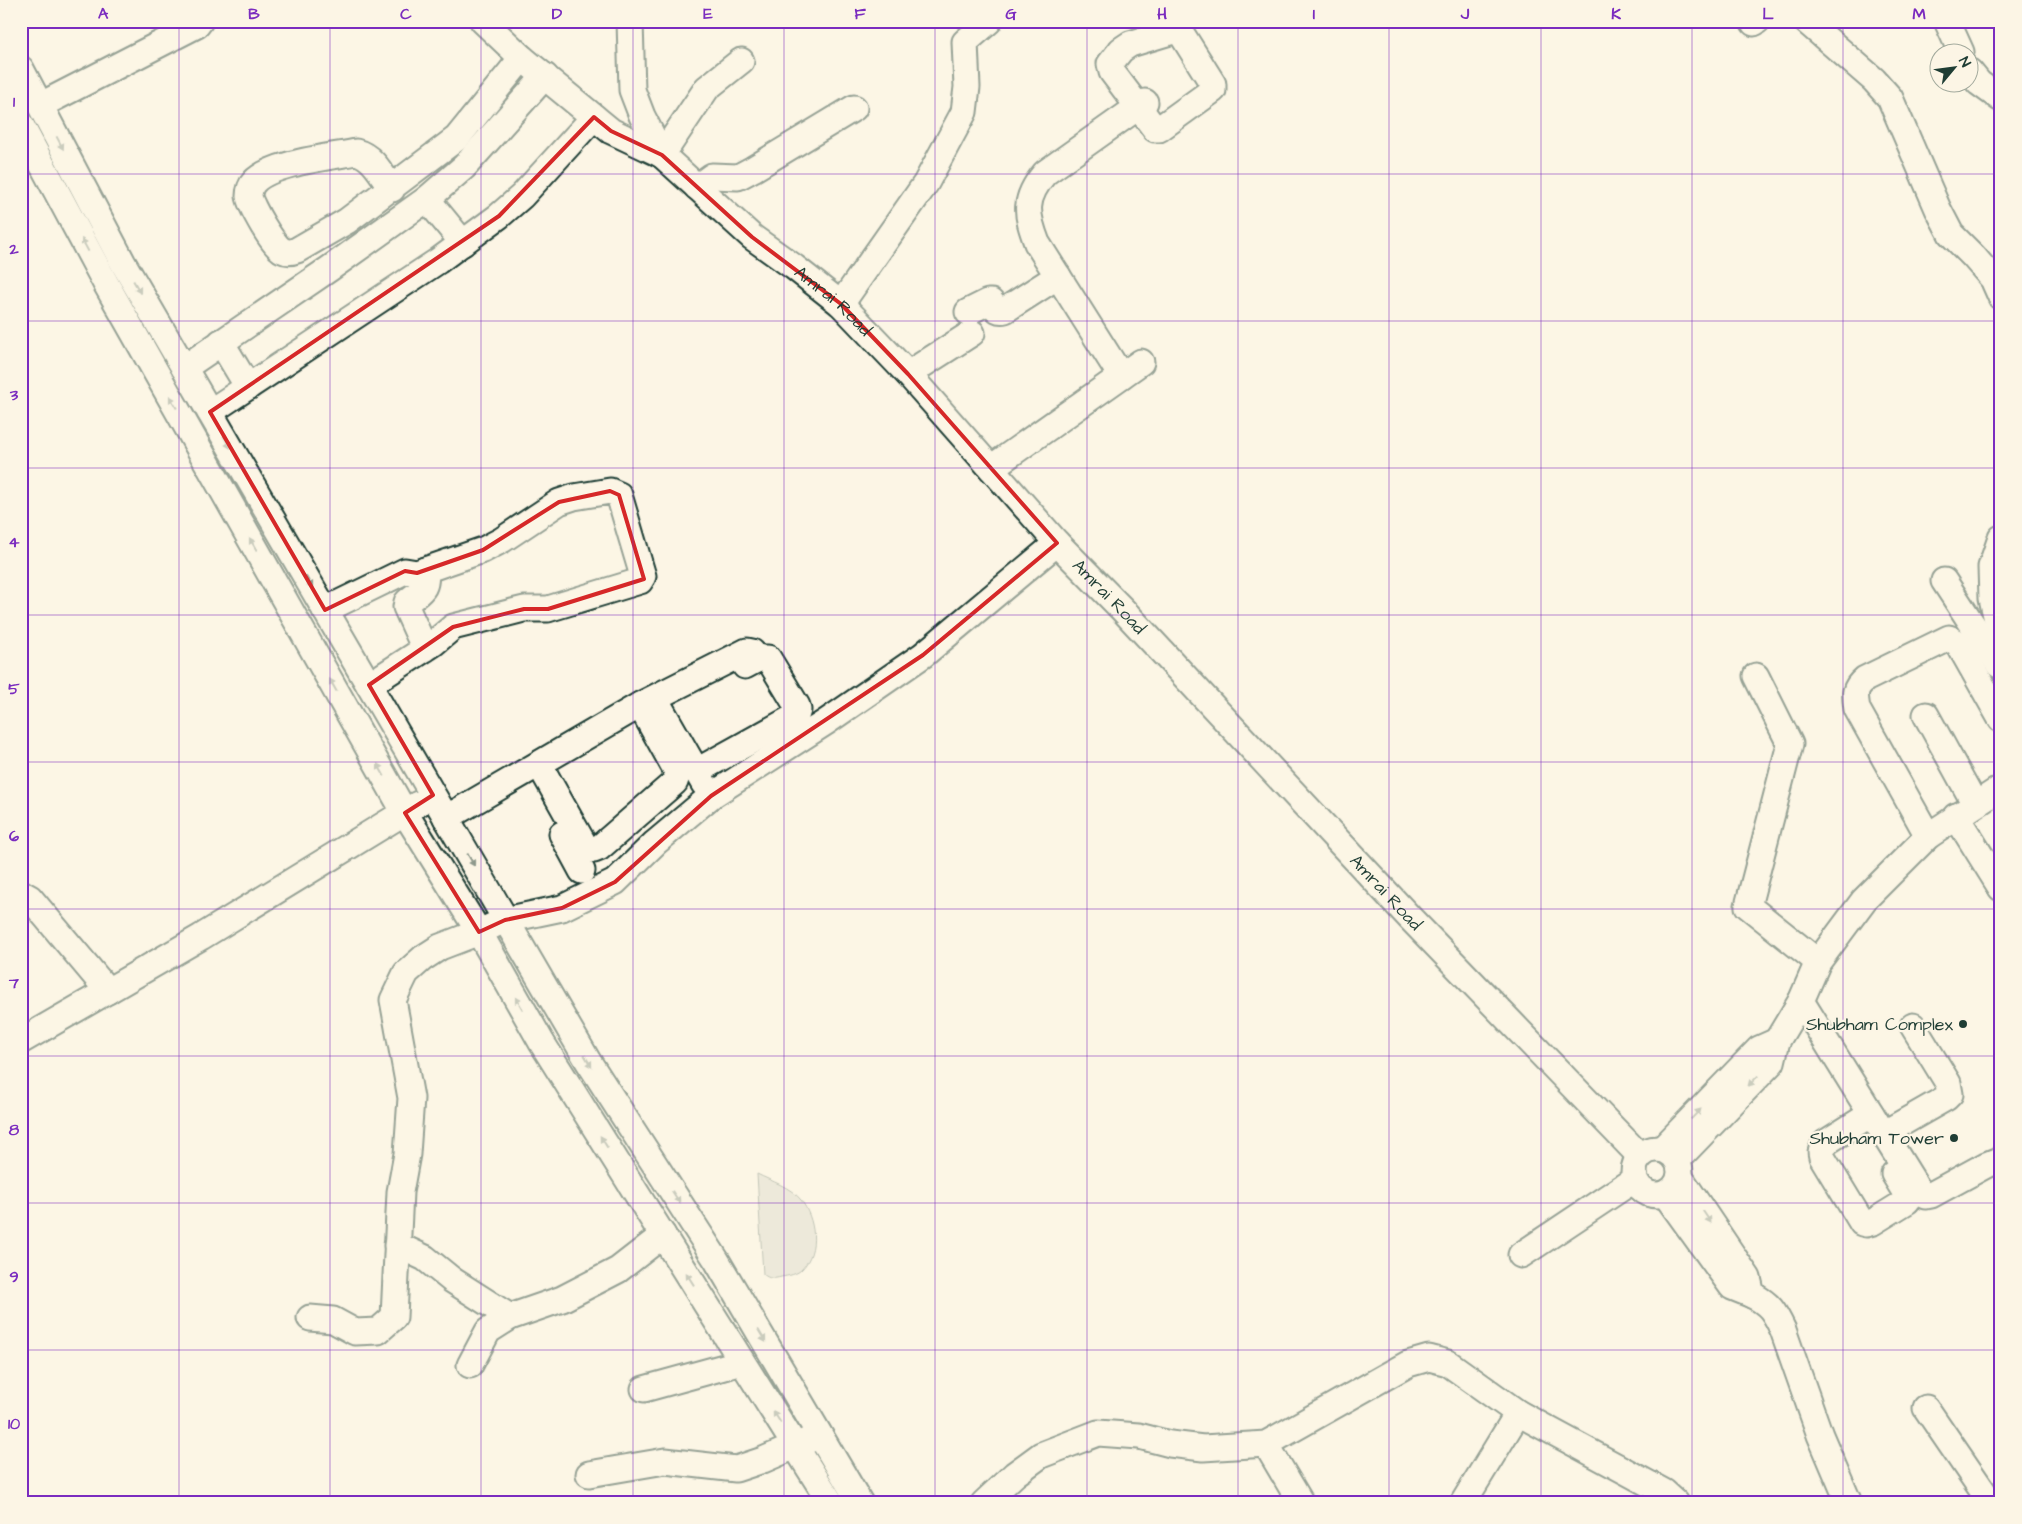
<svg xmlns="http://www.w3.org/2000/svg" width="2022" height="1524" font-family="'Architects Daughter',sans-serif">
  <rect width="100%" height="100%" fill="#fcf5e5"/>
  <filter id="ink" filterUnits="userSpaceOnUse"><feTurbulence type="fractalNoise" baseFrequency=".02" numOctaves="2"/><feDisplacementMap in="SourceGraphic" scale="10" xChannelSelector="R" yChannelSelector="G"/><feConvolveMatrix kernelMatrix="1 2 1 2 8 2 1 2 1" color-interpolation-filters="sRGB"/></filter>
  <g filter="url(#ink)">
    <path fill="#dcdacc" stroke="#7e8c80" d="M 757,1174 C 771,1181 791,1187 801,1200 C 815,1219 820,1250 802,1269 C 798,1274 788,1276 781,1277 C 774,1279 769,1279 763,1274 Z"/>
    <g fill="none" stroke-linecap="round" stroke-linejoin="round">
      <defs>
        <g id="minor">
          <path d="M 483,21 L 522,58 L 611,131 L 662,155"/>
          <path id="s1" d="M 630,21 L 632,90 L 642,116 L 662,155 L 752,237 L 794,267 L 841,304 L 908,374 L 1057,543 L 1123,610 L 1411,919 L 1640,1156"/>
          <path d="M 1806,21 L 1874,80 L 1890,98 L 1938,209 L 1951,234 L 1974,257 L 1993,279 L 2001,297"/>
          <path d="M 1947,21 L 1961,52"/>
          <path d="M 1754,23 L 1757,21"/>
          <path d="M 1173,31 L 1181,33 L 1213,84 L 1213,90 L 1159,129 L 1155,129 L 1112,72 L 1110,64 L 1121,50 L 1130,44 Z"/>
          <path d="M 21,69 L 123,263 L 588,1061 L 717,1261 L 860,1503"/>
          <path d="M 1970,72 L 1979,83 L 2001,99"/>
          <path d="M 41,105 L 197,25 L 200,21"/>
          <path d="M 21,125 L 105,282 L 405,813 L 479,932 L 542,1043 L 831,1503"/>
          <path d="M 662,155 L 707,88 L 741,61"/>
          <path d="M 697,187 L 712,176 L 738,177 L 753,169 L 854,108"/>
          <path d="M 392,189 C 382,175 373,156 356,152 C 330,157 271,163 254,182 C 251,185 249,191 249,196 C 250,205 274,247 282,250 C 288,253 292,252 297,250 L 347,221 L 457,138 L 522,58"/>
          <path d="M 427,199 L 463,243"/>
          <path d="M 841,304 L 926,183 L 964,112 L 967,87 L 965,42 L 989,21"/>
          <path d="M 968,312 L 988,302 L 991,302 C 996,308 997,312 1005,310 L 1058,276"/>
          <path d="M 221,342 L 248,387"/>
          <path d="M 184,368 L 329,269 L 427,199 L 464,167 L 545,76"/>
          <path d="M 908,374 L 972,333"/>
          <path d="M 1121,376 L 1037,243 C 1026,214 1023,199 1045,173 L 1145,102"/>
          <path d="M 210,412 L 438,261 L 499,216 L 522,196 L 594,117"/>
          <path d="M 991,468 L 1141,362"/>
          <path d="M 1944,581 L 1999,665"/>
          <path d="M 325,610 L 405,571 L 417,573 L 425,570"/>
          <path d="M 1997,661 L 1999,629 L 1992,598 L 1991,567 L 2001,538"/>
          <path d="M 1756,676 L 1790,744 L 1748,906 L 1818,962"/>
          <path d="M 369,685 L 434,643 L 453,627 L 524,609 L 548,609 L 640,581 L 643,576 L 619,495 L 610,491 L 574,497 L 559,502 L 502,540 L 483,550 L 425,570 C 428,590 420,591 407,602 L 406,607 L 425,649"/>
          <path d="M 657,702 L 704,784"/>
          <path d="M 1926,715 L 1975,804"/>
          <path d="M 539,764 L 585,846 L 588,850 L 594,850 L 599,848 L 675,782 L 677,776 L 676,770 L 640,705"/>
          <path d="M 697,771 L 796,716 L 798,710 L 797,706 L 768,658 L 760,658 L 745,666"/>
          <path d="M 1956,816 L 2001,888"/>
          <path d="M 446,818 L 640,705 L 747,651 L 752,652 L 756,660"/>
          <path d="M 562,834 L 582,871"/>
          <path d="M 1928,836 L 1857,709 C 1855,695 1853,689 1865,679 L 1949,638 L 1958,643 L 2001,719"/>
          <path d="M 21,893 L 30,898 L 108,991"/>
          <path d="M 1801,1001 L 1921,1194 L 1926,1196 L 1931,1195 L 1986,1165 L 2001,1159"/>
          <path d="M 21,1041 L 201,937 L 418,804"/>
          <path d="M 1871,1114 L 1825,1143 L 1821,1152 L 1822,1157 L 1862,1223 L 1866,1224 L 1873,1222 L 1907,1201 L 1908,1197 L 1894,1174"/>
          <path d="M 1883,1134 L 1946,1098 L 1950,1094 L 1948,1083 L 1913,1026"/>
          <circle cx="1657" cy="1172" r="23"/>
          <path d="M 1662,1149 L 1759,1049 L 1777,1041"/>
          <path d="M 1677,1160 L 1772,1062 L 1777,1041 L 1801,1001 L 1818,962 L 1864,900 L 1928,836 L 2001,788"/>
          <path d="M 1665,1194 L 1732,1287 L 1752,1295 L 1748,1278 L 1680,1177"/>
          <path d="M 397,1245 L 425,1258 L 452,1280 L 510,1317"/>
          <path d="M 1521,1255 L 1635,1179"/>
          <path d="M 1752,1295 C 1770,1304 1774,1311 1783,1330 L 1820,1435 L 1849,1503"/>
          <path d="M 310,1318 L 333,1320 L 355,1332 L 378,1331 L 394,1317 L 400,1192 L 407,1154 L 411,1098 L 393,1000 L 406,973 L 423,958 L 440,947 L 479,932 L 505,920 L 562,908 L 615,882 L 655,843 L 711,796 L 826,722 L 923,655 L 1057,543"/>
          <path d="M 470,1365 L 488,1331 L 510,1317 L 562,1299 L 618,1270 L 663,1235"/>
          <path d="M 644,1389 L 742,1362"/>
          <path d="M 1926,1408 L 1991,1503"/>
          <path d="M 1266,1444 L 1301,1503"/>
          <path d="M 589,1474 L 665,1461 L 736,1469 L 763,1460 L 809,1440"/>
          <path d="M 984,1503 L 1015,1474 L 1041,1455 L 1098,1433 L 1139,1436 L 1170,1444 L 1203,1448 L 1266,1444 L 1408,1364 L 1429,1358 L 1448,1363 L 1518,1413 L 1664,1492 L 1676,1503"/>
          <path d="M 1463,1503 L 1518,1413"/>
        </g>
      </defs>
      <use href="#minor" stroke="#1f3d34" stroke-width="29"/>
      <use href="#minor" stroke="#fcf5e5" stroke-width="25"/>
    </g>
    <defs><path id="oneway-solid" d="M-6-.8H1V-3.2L6.5 0L1 3.2V.8H-6Z" transform="scale(1.25)"/></defs>
    <g fill="#8e998c">
      <use href="#oneway-solid" transform="translate(60 143) rotate(62)"/>
      <use href="#oneway-solid" transform="translate(85 245) rotate(-118)"/>
      <use href="#oneway-solid" transform="translate(137 287) rotate(60)"/>
      <use href="#oneway-solid" transform="translate(173 402) rotate(-120)"/>
      <use href="#oneway-solid" transform="translate(227 442) rotate(60)"/>
      <use href="#oneway-solid" transform="translate(253 544) rotate(-120)"/>
      <use href="#oneway-solid" transform="translate(309 582) rotate(60)"/>
      <use href="#oneway-solid" transform="translate(333 685) rotate(-119)"/>
      <use href="#oneway-solid" transform="translate(381 770) rotate(-119)"/>
      <use href="#oneway-solid" transform="translate(471 860) rotate(60)"/>
      <use href="#oneway-solid" transform="translate(519 1003) rotate(-120)"/>
      <use href="#oneway-solid" transform="translate(588 1061) rotate(59)"/>
      <use href="#oneway-solid" transform="translate(1753 1081) rotate(134)"/>
      <use href="#oneway-solid" transform="translate(1696 1114) rotate(-46)"/>
      <use href="#oneway-solid" transform="translate(604 1142) rotate(-122)"/>
      <use href="#oneway-solid" transform="translate(676 1197) rotate(57)"/>
      <use href="#oneway-solid" transform="translate(1707 1217) rotate(56)"/>
      <use href="#oneway-solid" transform="translate(690 1279) rotate(-122)"/>
      <use href="#oneway-solid" transform="translate(762 1336) rotate(59)"/>
      <use href="#oneway-solid" transform="translate(777 1417) rotate(-122)"/>
    </g>
  </g>
  <path d="M0 0H2022V1524H0ZM 594,117 L 611,131 L 662,155 L 752,237 L 841,304 L 908,374 L 1057,543 L 923,655 L 711,796 L 615,882 L 562,908 L 505,920 L 479,932 L 405,813 L 433,795 L 369,685 L 453,627 L 524,609 L 548,609 L 644,579 L 619,495 L 610,491 L 559,502 L 483,550 L 417,573 L 405,571 L 325,610 L 210,412 L 499,216 Z" fill="#fcf5e5" fill-opacity=".55" fill-rule="evenodd"/>
  <path fill="none" stroke="#d62828" stroke-width="4" stroke-linejoin="round" d="M 594,117 L 611,131 L 662,155 L 752,237 L 841,304 L 908,374 L 1057,543 L 923,655 L 711,796 L 615,882 L 562,908 L 505,920 L 479,932 L 405,813 L 433,795 L 369,685 L 453,627 L 524,609 L 548,609 L 644,579 L 619,495 L 610,491 L 559,502 L 483,550 L 417,573 L 405,571 L 325,610 L 210,412 L 499,216 Z"/>
  <path fill="none" stroke="#7b2cbf" stroke-width="1" stroke-opacity="0.55" d="M 179,21 L 179,1503M 330,21 L 330,1503M 481,21 L 481,1503M 633,21 L 633,1503M 784,21 L 784,1503M 935,21 L 935,1503M 1087,21 L 1087,1503M 1238,21 L 1238,1503M 1389,21 L 1389,1503M 1541,21 L 1541,1503M 1692,21 L 1692,1503M 1843,21 L 1843,1503M 21,174 L 2001,174M 21,321 L 2001,321M 21,468 L 2001,468M 21,615 L 2001,615M 21,762 L 2001,762M 21,909 L 2001,909M 21,1056 L 2001,1056M 21,1203 L 2001,1203M 21,1350 L 2001,1350"/>
  <g fill="#1f3d34" stroke="#fcf5e5" stroke-width="2">
    <circle cx="1963" cy="1024" r="5"/>
    <circle cx="1954" cy="1138" r="5"/>
  </g>
  <g text-anchor="middle" dominant-baseline="central" stroke-width="4.5" stroke-linejoin="round" paint-order="stroke">
    <g font-size="18" fill="#1f3d34" stroke="#fcf5e5">
      <text stroke="none"><textPath href="#s1" startOffset="366">Amrai Road</textPath></text>
      <text stroke="none"><textPath href="#s1" startOffset="771">Amrai Road</textPath></text>
      <text stroke="none"><textPath href="#s1" startOffset="1176">Amrai Road</textPath></text>
    </g>
    <g font-size="18" fill="#1f3d34" stroke="#fcf5e5" text-anchor="end">
      <text x="1953" y="1024">Shubham Complex</text>
      <text x="1944" y="1138">Shubham Tower</text>
    </g>
  </g>
  <rect width="2022" height="1524" fill="none" stroke="#fcf5e5" stroke-width="55"/>
  <g transform="translate(1954 68) rotate(61)"><circle r="24" fill="#fcf5e5" stroke="#a4ab9e"/>
  <path d="M0-4L9 19L0 12L-9 19Z" fill="#1f3d34"/>
  <text y="-8" font-size="14" font-weight="bold" text-anchor="middle" fill="#1f3d34">N</text>
  </g>
  <rect x="28" y="28" width="1966" height="1468" fill="none" stroke="#7b2cbf" stroke-width="2"/>
  <g font-size="16" text-anchor="middle" font-weight="bold" fill="#7b2cbf">
    <text x="103" y="19">A</text>
    <text x="254" y="19">B</text>
    <text x="406" y="19">C</text>
    <text x="557" y="19">D</text>
    <text x="708" y="19">E</text>
    <text x="860" y="19">F</text>
    <text x="1011" y="19">G</text>
    <text x="1162" y="19">H</text>
    <text x="1314" y="19">I</text>
    <text x="1465" y="19">J</text>
    <text x="1616" y="19">K</text>
    <text x="1768" y="19">L</text>
    <text x="1919" y="19">M</text>
    <text x="14" y="107">1</text>
    <text x="14" y="254">2</text>
    <text x="14" y="400">3</text>
    <text x="14" y="547">4</text>
    <text x="14" y="694">5</text>
    <text x="14" y="841">6</text>
    <text x="14" y="988">7</text>
    <text x="14" y="1135">8</text>
    <text x="14" y="1282">9</text>
    <text x="14" y="1429">10</text>
  </g>
</svg>
